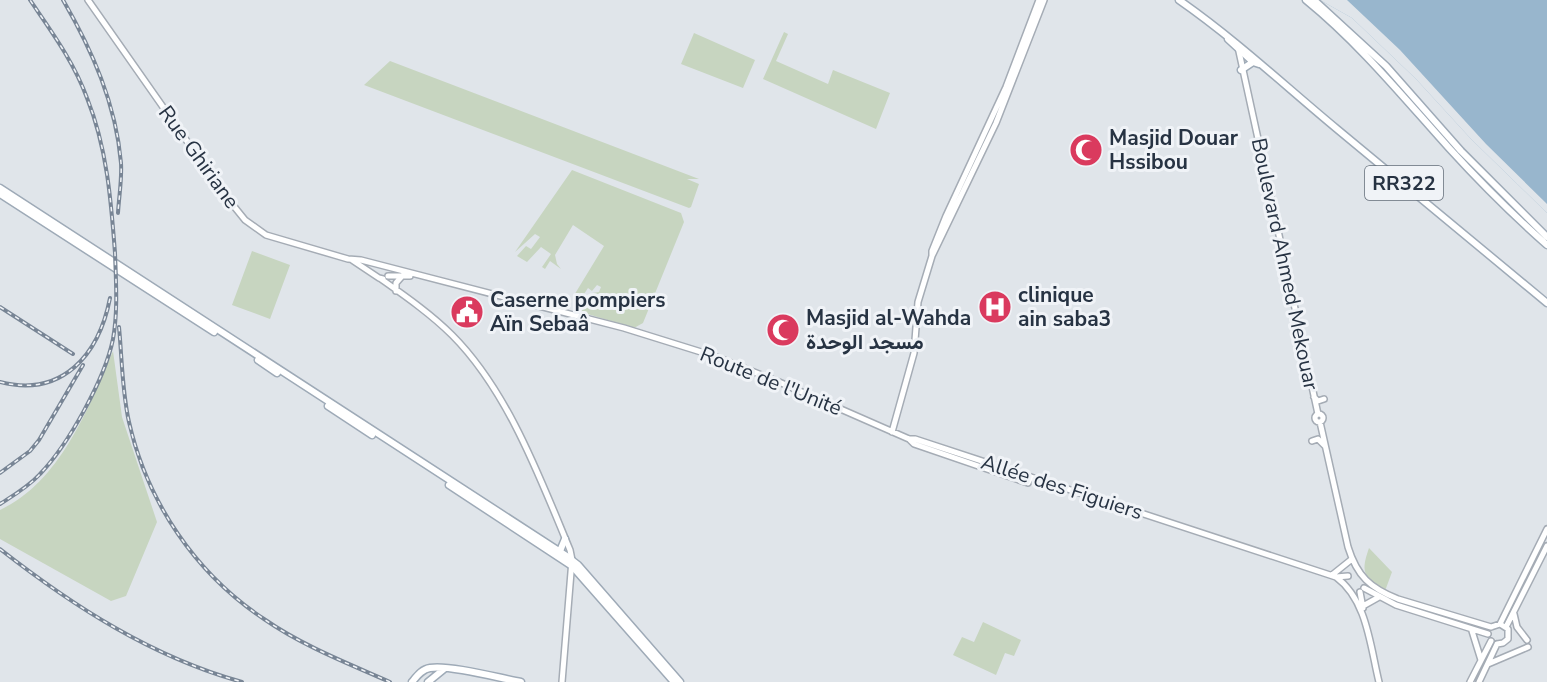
<svg xmlns="http://www.w3.org/2000/svg" width="1547" height="682" font-family="'Nunito Sans',Vazirmatn,sans-serif">
  <rect width="100%" height="100%" fill="#e0e5ea"/>
  <path fill="#c7d5c0" d="M 784,32 L 788,34 L 776,61 L 828,84 L 833,70 L 890,93 L 876,129 L 763,79 Z
    M 694,33 L 755,60 L 743,88 L 681,64 Z
    M 390,61 L 699,179 L 687,179 L 699,184 L 691,207 L 689,208 L 364,85 Z
    M 572,170 L 681,213 L 684,222 L 643,323 L 634,328 L 581,312 L 592,293 L 599,292 L 601,287 L 597,285 L 592,291 L 588,288 L 580,300 L 573,297 L 604,246 L 573,225 L 555,255 L 557,264 L 561,269 L 550,261 L 545,269 L 542,267 L 551,254 L 541,247 L 527,262 L 517,256 L 526,246 L 531,249 L 540,237 L 535,234 L 515,252 Z
    M 252,251 L 290,265 L 270,319 L 232,305 Z
    M 113,351 L 122,417 L 157,522 L 126,596 L 111,601 L 0,539 L 0,510 C 60,482 88,409 113,351 Z
    M 1369,548 L 1392,572 L 1385,591 C 1364,576 1360,574 1369,548 Z
    M 983,622 L 1021,640 L 1014,656 L 1005,653 L 996,675 L 953,655 L 962,637 L 974,642 Z"/>
  <path fill="#98b6cd" d="M 1320,0 L 1547,0 L 1547,213 L 1471,139 L 1416,79 L 1352,18 Z"/>
  <path fill="#e0e5ea" d="M 1320,0 L 1347,0 L 1400,50 L 1486,144 L 1547,204 L 1547,213 L 1471,139 L 1416,79 L 1352,18 Z"/>
  <g fill="none" stroke-linecap="round" stroke-linejoin="round">
    <defs>
      <path id="secondary" d="M 88,0 L 224,194 L 245,220 L 266,235 L 348,259 L 361,260 L 624,328 L 714,356 L 779,382 L 909,439 L 915,439 L 1336,577 L 1348,576
        M 1238,47 L 1318,414
        M 932,256 L 996,123 L 1044,0
        M 352,260 L 379,278 L 383,279
        M 388,276 L 410,276
        M 381,279 C 405,296 431,314 452,335 C 508,391 540,478 570,550 L 572,560 L 562,682
        M 396,291 L 396,283 L 403,275
        M 1314,397 L 1318,401 L 1324,399
        M1315 418a4 4 0 1 1 8 0a4 4 0 1 1-8 0Z
        M 1320,422 L 1348,547 C 1357,576 1370,588 1398,599 L 1491,627
        M 892,432 L 914,353 L 918,302 L 932,256 L 932,251 L 946,216 L 1006,87 L 1039,0
        M 909,439 L 914,444 L 1022,481 L 1028,483 L 1031,477
        M 1312,441 L 1318,439 L 1325,446
        M 1332,575 L 1352,559
        M 1336,577 C 1367,600 1370,645 1379,682
        M 1364,588 L 1396,605 L 1488,634
        M 1360,592 L 1363,608
        M 1363,606 L 1379,597
        M 1514,614 L 1517,627 L 1527,640
        M 1500,624 L 1547,529
        M 1491,627 L 1500,624 L 1508,629 L 1508,639 L 1503,643 L 1497,644
        M 1506,627 L 1547,546
        M 1472,631 L 1481,660
        M 1488,664 L 1528,647
        M 1470,682 L 1491,641
        M 1479,682 L 1497,644"/>
      <path id="primary" d="M 1179,0 C 1235,39 1284,85 1337,129 C 1407,187 1477,245 1547,303
        M 1306,0 C 1360,44 1403,97 1449,148 C 1480,182 1513,215 1547,245
        M 1314,0 L 1386,66 L 1461,151 L 1547,237
        M 1228,39 L 1253,62 L 1259,64
        M 1241,70 L 1253,62
        M 0,188 L 565,555 L 578,565 L 680,682
        M 0,194 L 214,332
        M 258,360 L 277,373
        M 328,406 L 372,435
        M 449,485 L 572,566 L 674,682
        M 560,551 L 565,539
        M 412,682 C 417,676 422,669 430,668 C 451,665 499,678 521,682
        M 428,682 L 444,669"/>
    </defs>
    <use href="#secondary" stroke="#a5acb5" stroke-width="8"/>
    <use href="#primary" stroke="#9eaab7" stroke-width="9"/>
    <use href="#secondary" stroke="#fff" stroke-width="5"/>
    <use href="#primary" stroke="#fff" stroke-width="6"/>
    <defs>
      <path id="rail" d="M 63,0 C 92,50 116,104 121,163 C 122,180 119,196 118,213
        M 0,307 L 73,354
        M 119,327 C 122,358 122,391 129,422 C 147,502 196,574 264,619 C 303,646 347,663 390,682
        M 0,382 C 62,398 99,355 110,298
        M 0,473 L 30,451 L 39,440 L 83,365
        M 0,504 C 14,495 28,487 40,474 C 68,445 105,379 113,339 C 118,311 116,282 115,253 C 111,200 107,148 87,98 C 74,62 51,31 30,0
        M 0,549 C 73,606 152,657 242,682"/>
    </defs>
    <use href="#rail" stroke="#788595" stroke-width="4"/>
    <use href="#rail" stroke="#f0f3f7" stroke-width="1.5" stroke-dasharray="4.5" stroke-linecap="butt"/>
  </g>
  <defs>
    <symbol id="mosque-disc" viewBox="-11 -11 22 22"><circle r="9.5" fill="#da3a5e" stroke="#f0f3f7"/><path d="M3.5-4.9A6 6 0 1 0 3.5 4.9A5 5 0 1 1 3.5-4.9Z" fill="#fff"/></symbol>
    <symbol id="hospital-disc" viewBox="-11 -11 22 22"><circle r="9.5" fill="#da3a5e" stroke="#f0f3f7"/><path d="M-5-5h3v3.5h4V-5h3V5h-3V1.5h-4V5h-3Z" fill="#fff"/></symbol>
    <symbol id="civic-disc" viewBox="-11 -11 22 22"><circle r="9.5" fill="#da3a5e" stroke="#f0f3f7"/><path d="M-.6-6.5H3V-4.5H.6V-3L4-1V1h2V6H-6V1h2V-1L-.6-3ZM-1.2 2.5V6h2.4V2.5Z" fill="#fff"/></symbol>
  </defs>
  <g fill-rule="evenodd">
    <use href="#mosque-disc" x="1067" y="131" width="38" height="38"/>
    <use href="#hospital-disc" x="976" y="288" width="38" height="38"/>
    <use href="#civic-disc" x="448" y="293" width="38" height="38"/>
    <use href="#mosque-disc" x="764" y="311" width="38" height="38"/>
  </g>
  <g text-anchor="middle" dominant-baseline="central" stroke-width="6" stroke-linejoin="round" paint-order="stroke">
    <rect fill="#f0f3f7" stroke="#636d79" stroke-width="1.5" x="1365" y="166" width="78" height="34" rx="4.5"/>
    <g font-size="20" font-weight="bold" fill="#273343">
      <text x="1404" y="183">RR322</text>
    </g>
    <g font-size="21" font-weight="bold" fill="#273343" stroke="#f0f3f7" text-anchor="start">
      <text x="1109" y="138">Masjid Douar<tspan x="1109" dy="24">Hssibou</tspan></text>
      <text x="1018" y="295">clinique<tspan x="1018" dy="24">ain saba3</tspan></text>
      <text x="490" y="300">Caserne pompiers<tspan x="490" dy="24">Aïn Sebaâ</tspan></text>
      <text x="806" y="318">Masjid al-Wahda<tspan x="806" dy="24">مسجد الوحدة</tspan></text>
    </g>
    <g font-size="21" fill="#273343" stroke="#f0f3f7">
      <text transform="translate(199 157) rotate(54)">Rue Ghiriane</text>
      <text transform="translate(1285 264) rotate(78)">Boulevard Ahmed Mekouar</text>
      <text transform="translate(771 381) rotate(22)">Route de l'Unité</text>
      <text transform="translate(1062 487) rotate(18)">Allée des Figuiers</text>
    </g>
  </g>
</svg>
